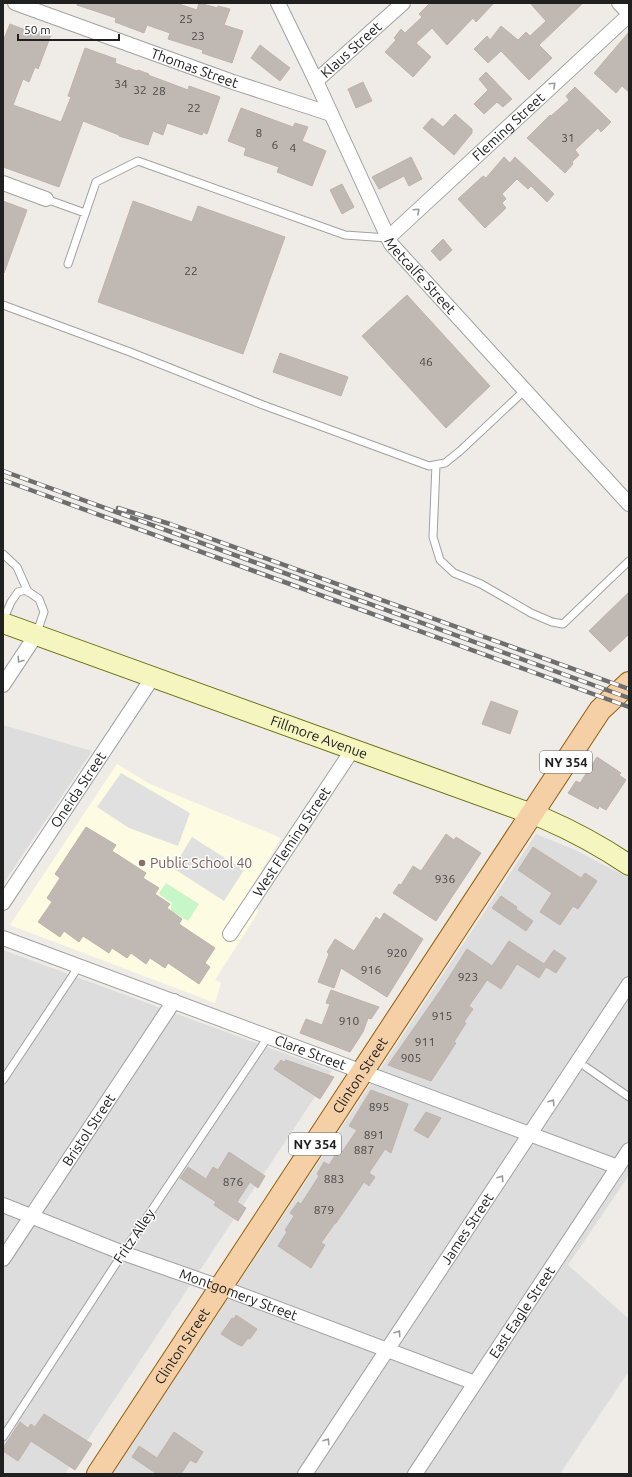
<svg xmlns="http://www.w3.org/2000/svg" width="632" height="1477" font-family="Ubuntu,sans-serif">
  <rect width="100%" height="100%" fill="#efece7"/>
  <path fill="#ddd" d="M 3,725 L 92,751 L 3,884 Z
    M 536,834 L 575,850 L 629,878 L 629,1175 L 568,1265 L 629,1319 L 629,1371 L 560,1474 L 112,1474 Z
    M 3,950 L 332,1071 L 65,1474 L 3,1474 Z"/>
  <path fill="#fdfce2" d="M 117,764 L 150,784 L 281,838 L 243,901 L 259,911 L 215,980 L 221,983 L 215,1003 L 10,925 Z"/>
  <path fill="#c7f6c9" d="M 166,883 L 199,904 L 188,921 L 171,911 L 171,906 L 172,903 L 160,895 L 159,893 Z"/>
  <path fill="#e0e0e0" d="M 121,773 L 190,813 L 178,846 L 129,828 L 97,807 Z
    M 192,837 L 244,870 L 224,901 L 173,868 Z"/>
  <path fill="#c0b8b3" stroke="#c0b3aa" d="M 77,3 L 176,3 L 197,10 L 199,3 L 218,8 L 218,6 L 230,9 L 224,25 L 243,31 L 232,63 L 202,53 L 203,50 L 168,39 L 170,33 L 147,25 L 144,33 L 115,22 L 116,18 L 77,5 Z
    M 430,3 L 494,3 L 476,22 L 473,18 L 447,45 L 432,28 L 416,43 L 431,57 L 413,77 L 385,52 L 396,40 L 394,38 L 401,29 L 405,33 L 422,17 L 419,14 Z
    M 530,3 L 583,3 L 539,45 L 552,58 L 529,80 L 501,51 L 488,63 L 474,49 L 487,36 L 490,40 L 501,26 L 518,40 L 526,32 L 530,36 L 546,21 Z
    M 10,24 L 38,35 L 40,31 L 51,35 L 38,69 L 35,67 L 29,82 L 23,79 L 13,105 L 61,122 L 71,97 L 68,96 L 85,48 L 116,59 L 115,63 L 137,71 L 138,70 L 149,74 L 148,75 L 188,90 L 189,86 L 220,97 L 207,134 L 203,132 L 202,135 L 167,123 L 163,135 L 153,131 L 148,145 L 119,136 L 119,135 L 83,121 L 59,187 L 3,167 L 3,41 Z
    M 629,32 L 629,92 L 622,86 L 616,93 L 594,73 Z
    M 260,45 L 290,68 L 280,81 L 251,58 Z
    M 486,72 L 512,99 L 503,107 L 497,102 L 484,114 L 474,104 L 488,90 L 479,79 Z
    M 363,82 L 372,101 L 356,108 L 348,89 Z
    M 575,87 L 611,122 L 601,132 L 598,128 L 575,150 L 579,155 L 572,162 L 573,164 L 565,173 L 527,138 L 550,115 L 551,116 L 569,100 L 566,96 Z
    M 241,108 L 293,127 L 295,123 L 308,127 L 302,141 L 326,151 L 312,186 L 277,172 L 279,167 L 244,155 L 246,148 L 228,141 Z
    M 455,114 L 472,129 L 472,133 L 454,155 L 423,128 L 432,118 L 443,127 Z
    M 411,157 L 422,179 L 409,186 L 404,176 L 379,189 L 372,177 Z
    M 504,157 L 510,163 L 515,157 L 554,194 L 547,202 L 531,186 L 528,189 L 517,179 L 502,194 L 506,199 L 502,203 L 506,208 L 485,228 L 458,199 L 483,176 L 486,178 Z
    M 342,184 L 354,207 L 342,214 L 330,190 Z
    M 3,201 L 27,210 L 4,273 L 3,272 Z
    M 133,201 L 192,222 L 198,206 L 285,237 L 243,354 L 98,302 Z
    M 443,239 L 452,250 L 440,261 L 431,251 Z
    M 407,295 L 490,386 L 446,428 L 362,336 Z
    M 280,353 L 348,377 L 341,396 L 273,372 Z
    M 629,592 L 629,634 L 610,652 L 589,631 Z
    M 491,701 L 518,711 L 510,734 L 482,724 Z
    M 597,757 L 621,773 L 619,775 L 626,780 L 606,810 L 599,806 L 598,809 L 568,793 L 576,781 L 580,783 Z
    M 86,827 L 116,845 L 112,851 L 146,873 L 143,878 L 159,888 L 155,894 L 170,904 L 167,908 L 182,919 L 179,924 L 215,948 L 205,963 L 210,967 L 199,984 L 168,963 L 165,968 L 150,958 L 146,964 L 131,953 L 127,958 L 112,948 L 109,953 L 83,936 L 79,942 L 64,931 L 60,937 L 38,922 L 52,902 L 47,898 L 60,878 L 55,874 Z
    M 446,834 L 454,840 L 456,837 L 481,853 L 436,921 L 393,893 L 399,884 L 401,885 L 413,866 L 421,871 Z
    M 533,847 L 581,878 L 585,873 L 597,881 L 578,909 L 573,906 L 560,925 L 540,912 L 552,893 L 518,870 Z
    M 501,896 L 517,907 L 516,909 L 533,921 L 526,931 L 492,908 Z
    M 384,913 L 423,939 L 387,997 L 341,968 L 334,988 L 318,982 L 329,954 L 327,952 L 335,939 L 354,951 L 376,917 L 380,920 Z
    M 509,941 L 544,964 L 554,950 L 566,958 L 556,973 L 546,967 L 539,978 L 517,964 L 501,989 L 487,980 L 469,1006 L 473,1009 L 464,1022 L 466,1023 L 454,1042 L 456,1043 L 431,1081 L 388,1065 L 442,988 L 467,949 L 492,966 Z
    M 331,990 L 379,1007 L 371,1019 L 368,1018 L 363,1032 L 350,1052 L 300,1033 L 306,1019 L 322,1025 L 330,1004 L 326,1003 Z
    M 281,1060 L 284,1062 L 286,1060 L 334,1077 L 320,1099 L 274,1069 Z
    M 371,1090 L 408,1104 L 391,1153 L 385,1149 L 369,1173 L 375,1177 L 369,1186 L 364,1182 L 336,1223 L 335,1223 L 321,1243 L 325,1245 L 311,1268 L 278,1246 L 287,1232 L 285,1230 L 294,1216 L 290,1213 L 298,1202 L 301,1204 L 319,1176 L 317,1174 L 324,1162 L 329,1165 L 339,1149 L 342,1152 L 357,1130 L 349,1126 Z
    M 426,1112 L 441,1118 L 428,1138 L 414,1130 Z
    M 229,1152 L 265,1176 L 258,1188 L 250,1182 L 237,1202 L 246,1208 L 238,1221 L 214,1205 L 216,1202 L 180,1178 L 188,1167 L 206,1179 L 213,1167 L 218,1170 Z
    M 236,1315 L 257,1329 L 250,1339 L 248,1338 L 242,1346 L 237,1344 L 221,1334 L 232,1318 L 234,1319 Z
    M 44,1414 L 92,1444 L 75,1470 L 31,1441 L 18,1461 L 3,1451 L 3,1448 L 20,1422 L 28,1428 L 31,1424 L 35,1427 Z
    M 174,1432 L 203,1452 L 196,1463 L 190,1460 L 181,1474 L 157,1474 L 132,1457 L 139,1446 L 157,1458 Z"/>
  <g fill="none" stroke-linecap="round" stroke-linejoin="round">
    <defs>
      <path id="lane" d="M 46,199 L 85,213
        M 68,264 L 96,182 L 138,161 L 345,235 L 388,238
        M 3,305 L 130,352 L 263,405 L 429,466 L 445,463 L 460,451 L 524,391
        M 436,465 L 433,537 L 440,560 L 454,573 L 481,584 L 531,613 L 552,622 L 563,624 L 629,561
        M 3,554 L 17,567 L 28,592
        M 3,621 L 11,602 L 18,592 L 26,590 L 39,599 L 44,612 L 36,635
        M 586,1067 L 629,1097
        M 3,1080 L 79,966
        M 3,1437 L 123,1253 L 268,1037"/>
      <g id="street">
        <path id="s1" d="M 15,3 L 233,82 L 331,114"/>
        <path id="s2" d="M 278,3 L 316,81 L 391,244 L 629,504"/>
        <path d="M 619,3 L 629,13"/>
        <path id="s3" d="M 316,81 L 403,3"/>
        <path d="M 3,183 L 46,199"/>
        <path id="s4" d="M 388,238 L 629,15"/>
        <path d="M 3,685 L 36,635"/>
        <path id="s5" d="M 3,903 L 153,677"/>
        <path id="s6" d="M 230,934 L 353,749"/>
        <path id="s7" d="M 3,938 L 618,1167"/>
        <path id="s8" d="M 3,1205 L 123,1253 L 220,1287 L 475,1383"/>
        <path id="s9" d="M 3,1259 L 174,1001"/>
        <path id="s10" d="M 305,1474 L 629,984"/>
        <path id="s11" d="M 415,1474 L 629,1150"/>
      </g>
      <g id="secondary">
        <path id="s12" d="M 3,623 L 543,818 C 573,831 601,846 629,865"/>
      </g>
      <g id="primary">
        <path id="s13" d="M 98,1474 L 600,710 L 629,683"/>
      </g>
    </defs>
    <use href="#lane" stroke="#a1a1a1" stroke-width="9"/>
    <use href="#street" stroke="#a1a1a1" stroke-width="16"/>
    <use href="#secondary" stroke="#69700d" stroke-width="22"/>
    <use href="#primary" stroke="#905e0b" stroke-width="24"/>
    <use href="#lane" stroke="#fff" stroke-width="7"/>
    <use href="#street" stroke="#fff" stroke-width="14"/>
    <use href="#secondary" stroke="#f5f5bf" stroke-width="20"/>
    <use href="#primary" stroke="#f5d0a6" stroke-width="22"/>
    <defs>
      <path id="rail" d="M 3,471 L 629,698
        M 3,480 L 629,707
        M 118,508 L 170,524 L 629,689"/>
    </defs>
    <use href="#rail" stroke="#6e6e6e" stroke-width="4.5"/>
    <use href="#rail" stroke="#fff" stroke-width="3" stroke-dasharray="9" stroke-linecap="butt"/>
  </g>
  <defs><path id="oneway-chevron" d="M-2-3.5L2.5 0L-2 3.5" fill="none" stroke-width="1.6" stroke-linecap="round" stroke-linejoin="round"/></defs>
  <g stroke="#9b9b9b">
    <use href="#oneway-chevron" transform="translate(553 85) rotate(-43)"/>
    <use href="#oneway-chevron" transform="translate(417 211) rotate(-43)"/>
    <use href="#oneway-chevron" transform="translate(20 660) rotate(123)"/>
    <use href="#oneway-chevron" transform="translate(552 1102) rotate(-57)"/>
    <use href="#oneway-chevron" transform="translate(501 1178) rotate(-56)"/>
    <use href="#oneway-chevron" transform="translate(398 1333) rotate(-56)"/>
    <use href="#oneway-chevron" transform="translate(327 1441) rotate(-57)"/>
  </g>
  <circle fill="#8d6e63" stroke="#fff" stroke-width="1.5" cx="142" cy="863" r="4"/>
  <g text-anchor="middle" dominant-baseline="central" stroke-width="3" stroke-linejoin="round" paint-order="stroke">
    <g font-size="12" fill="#484645">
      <text x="186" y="18">25</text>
      <text x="198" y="35">23</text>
      <text x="121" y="83">34</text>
      <text x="140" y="89">32</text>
      <text x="159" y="90">28</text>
      <text x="194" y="107">22</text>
      <text x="259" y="132">8</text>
      <text x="568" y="137">31</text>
      <text x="275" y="144">6</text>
      <text x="293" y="147">4</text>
      <text x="191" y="270">22</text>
      <text x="426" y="361">46</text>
      <text x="445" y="878">936</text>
      <text x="397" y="952">920</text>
      <text x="371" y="969">916</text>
      <text x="468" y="976">923</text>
      <text x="442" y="1015">915</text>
      <text x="349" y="1020">910</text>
      <text x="425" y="1041">911</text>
      <text x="411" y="1057">905</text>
      <text x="379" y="1106">895</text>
      <text x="374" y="1134">891</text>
      <text x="364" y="1149">887</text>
      <text x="334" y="1178">883</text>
      <text x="233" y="1181">876</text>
      <text x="324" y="1209">879</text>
    </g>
    <g fill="#fff" stroke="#636363" stroke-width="1">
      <rect x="540" y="751" width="52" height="22" rx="3"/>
      <rect x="289" y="1133" width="52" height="22" rx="3"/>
    </g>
    <g font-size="13" font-weight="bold" fill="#202020">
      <text x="566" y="762">NY 354</text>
      <text x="315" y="1144">NY 354</text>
    </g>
    <g font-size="14" fill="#202020" stroke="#fff">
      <text stroke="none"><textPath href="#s3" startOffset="47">Klaus Street</textPath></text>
      <text stroke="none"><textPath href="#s1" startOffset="191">Thomas Street</textPath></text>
      <text stroke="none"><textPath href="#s4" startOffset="164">Fleming Street</textPath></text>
      <text stroke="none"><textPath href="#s2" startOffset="309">Metcalfe Street</textPath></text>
      <text stroke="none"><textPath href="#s12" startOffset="336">Fillmore Avenue</textPath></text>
      <text stroke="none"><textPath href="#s5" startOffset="136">Oneida Street</textPath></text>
      <text stroke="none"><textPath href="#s6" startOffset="111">West Fleming Street</textPath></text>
      <text stroke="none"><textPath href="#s7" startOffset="328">Clare Street</textPath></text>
      <text stroke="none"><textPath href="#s13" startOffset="477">Clinton Street</textPath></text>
      <text stroke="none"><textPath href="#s9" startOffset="155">Bristol Street</textPath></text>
      <text stroke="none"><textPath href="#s10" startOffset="294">James Street</textPath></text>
      <text transform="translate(134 1236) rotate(-56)">Fritz Alley</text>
      <text stroke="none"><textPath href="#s8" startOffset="252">Montgomery Street</textPath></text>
      <text stroke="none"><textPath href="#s11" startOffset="194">East Eagle Street</textPath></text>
      <text stroke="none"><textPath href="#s13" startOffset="153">Clinton Street</textPath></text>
    </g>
    <g font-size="14" fill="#785e54" stroke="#fff" text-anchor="start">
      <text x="150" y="863">Public School 40</text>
    </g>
  </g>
  <rect width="632" height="1477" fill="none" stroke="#202020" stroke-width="8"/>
  <path d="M18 34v6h101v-6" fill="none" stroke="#202020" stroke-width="2"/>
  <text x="24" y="34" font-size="12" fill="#202020" stroke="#ffffff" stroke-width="3" paint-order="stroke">50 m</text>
</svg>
